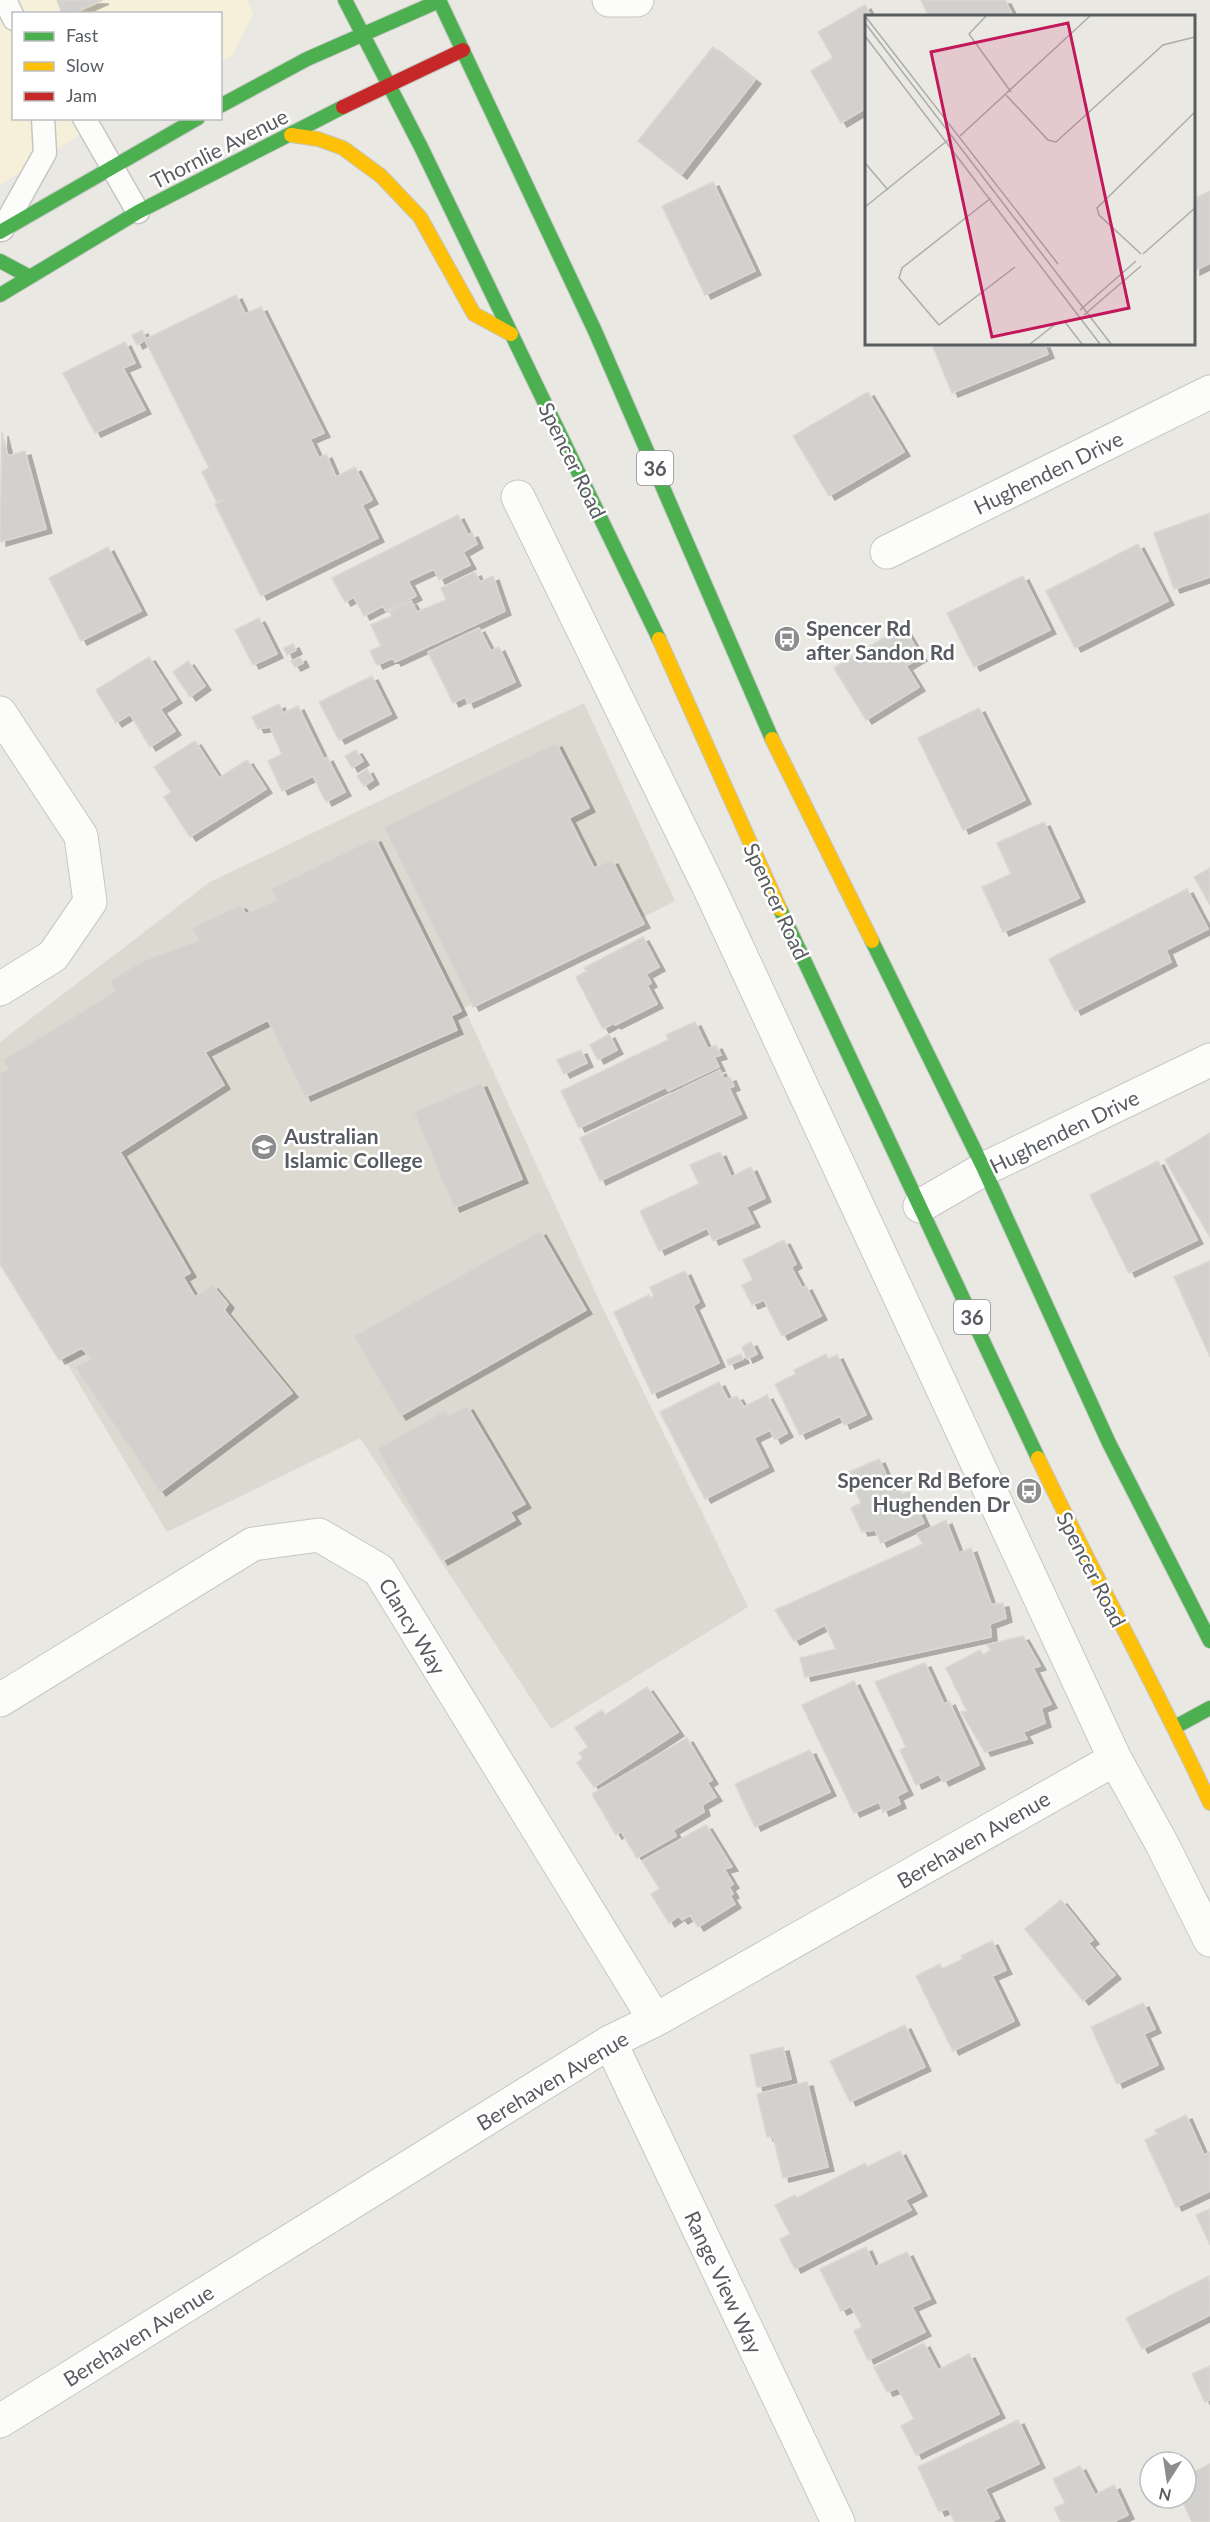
<svg xmlns="http://www.w3.org/2000/svg" width="1210" height="2522" font-family="Lato,sans-serif">
  <defs>
    <filter id="shadow"><feDropShadow dx="6" dy="4" stdDeviation="0" flood-color="#0004"/></filter>
  </defs>
  <rect width="100%" height="100%" fill="#eae8e2"/>
  <path fill="#f6efd9" d="M 0,0 L 247,0 L 253,14 L 233,55 L 221,61 L 220,14 L 14,14 L 14,118 L 105,119 L 0,185 Z"/>
  <path fill="#dcd9d1" d="M 584,703 L 675,901 L 464,1008 L 599,1300 L 748,1607 L 551,1729 L 360,1438 L 167,1532 L 0,1251 L 0,1042 L 210,882 Z"/>
  <path fill="#d2d1cd" stroke="#d9d7d2" stroke-width="1.5" filter="url(#shadow)" d="M 57,0 L 103,0 L 72,14 L 62,14 Z
    M 921,0 L 1005,0 L 1013,16 L 924,16 L 928,15 Z
    M 865,5 L 871,16 L 866,16 L 866,108 L 841,123 L 811,71 L 833,58 L 818,32 Z
    M 713,47 L 755,80 L 681,175 L 638,141 Z
    M 713,182 L 755,271 L 705,295 L 662,206 Z
    M 1210,191 L 1210,263 L 1194,271 L 1194,199 Z
    M 236,295 L 245,314 L 261,307 L 324,433 L 310,439 L 319,458 L 326,454 L 336,477 L 355,467 L 372,500 L 362,505 L 378,538 L 261,596 L 215,504 L 225,499 L 217,502 L 202,472 L 209,468 L 145,340 L 137,345 L 132,335 L 142,330 L 146,339 Z
    M 125,342 L 135,363 L 123,368 L 145,410 L 95,433 L 63,373 Z
    M 932,344 L 1044,344 L 1048,354 L 952,393 Z
    M 868,392 L 904,452 L 829,496 L 793,436 Z
    M 2,432 L 8,456 L 25,451 L 46,529 L 0,542 Z
    M 1210,513 L 1210,577 L 1174,589 L 1154,533 Z
    M 458,515 L 468,535 L 472,533 L 477,544 L 463,552 L 470,565 L 439,580 L 434,569 L 408,581 L 416,596 L 386,611 L 383,606 L 364,616 L 354,597 L 345,602 L 332,578 Z
    M 1138,544 L 1168,601 L 1075,648 L 1046,591 Z
    M 108,547 L 141,611 L 81,641 L 49,578 Z
    M 475,572 L 480,582 L 493,576 L 505,611 L 395,662 L 393,658 L 377,665 L 370,651 L 381,646 L 371,625 L 392,616 L 389,611 L 411,601 L 417,612 L 446,600 L 441,588 Z
    M 1023,576 L 1050,630 L 974,667 L 947,613 Z
    M 259,618 L 277,654 L 253,665 L 235,630 Z
    M 903,626 L 921,657 L 906,666 L 919,687 L 866,720 L 834,668 Z
    M 479,628 L 491,651 L 499,647 L 515,682 L 468,704 L 465,697 L 453,703 L 428,652 Z
    M 293,644 L 296,650 L 287,655 L 284,648 Z
    M 149,657 L 176,699 L 160,709 L 175,731 L 150,747 L 130,714 L 116,723 L 96,690 Z
    M 300,657 L 303,663 L 295,667 L 291,661 Z
    M 188,661 L 205,686 L 190,697 L 173,672 Z
    M 372,676 L 391,714 L 339,740 L 319,702 Z
    M 279,704 L 283,713 L 298,706 L 324,759 L 327,757 L 345,792 L 326,802 L 313,776 L 282,791 L 268,761 L 282,754 L 270,727 L 258,729 L 252,717 Z
    M 979,708 L 1025,800 L 963,830 L 918,738 Z
    M 195,741 L 219,778 L 247,760 L 266,789 L 190,837 L 164,797 L 171,792 L 154,767 Z
    M 556,743 L 589,808 L 569,818 L 594,868 L 612,860 L 644,924 L 473,1007 L 384,827 Z
    M 356,750 L 363,761 L 352,768 L 345,756 Z
    M 367,769 L 373,780 L 364,786 L 357,776 Z
    M 1044,822 L 1079,898 L 1003,932 L 982,887 L 1011,874 L 997,843 Z
    M 375,838 L 461,1011 L 451,1016 L 457,1030 L 305,1097 L 268,1020 L 205,1052 L 224,1085 L 120,1152 L 190,1273 L 183,1277 L 195,1297 L 212,1285 L 228,1304 L 224,1310 L 292,1393 L 160,1492 L 75,1367 L 91,1359 L 82,1348 L 59,1360 L 0,1264 L 0,1074 L 8,1069 L 3,1060 L 116,991 L 110,981 L 141,962 L 199,940 L 192,928 L 240,905 L 246,914 L 277,900 L 271,889 Z
    M 1210,868 L 1210,905 L 1194,877 Z
    M 1187,889 L 1208,929 L 1166,950 L 1171,962 L 1075,1011 L 1049,959 Z
    M 643,937 L 659,967 L 646,974 L 651,983 L 647,985 L 657,1004 L 615,1025 L 614,1023 L 603,1029 L 576,977 L 587,971 L 584,968 Z
    M 695,1022 L 708,1049 L 716,1045 L 721,1055 L 714,1057 L 719,1067 L 668,1091 L 666,1087 L 579,1128 L 561,1091 L 668,1040 L 666,1035 Z
    M 609,1034 L 617,1050 L 598,1060 L 590,1045 Z
    M 581,1050 L 587,1063 L 564,1074 L 557,1060 Z
    M 720,1070 L 724,1079 L 730,1077 L 734,1086 L 729,1088 L 741,1114 L 600,1181 L 580,1138 Z
    M 481,1083 L 522,1179 L 454,1208 L 414,1112 Z
    M 1210,1133 L 1210,1237 L 1165,1160 Z
    M 720,1152 L 731,1177 L 751,1167 L 765,1198 L 746,1207 L 754,1223 L 713,1241 L 707,1228 L 659,1251 L 640,1211 L 699,1184 L 690,1165 Z
    M 1158,1161 L 1197,1240 L 1129,1273 L 1090,1195 Z
    M 540,1231 L 586,1310 L 400,1416 L 354,1336 Z
    M 784,1240 L 796,1264 L 791,1267 L 802,1288 L 806,1286 L 821,1316 L 782,1336 L 764,1300 L 752,1305 L 742,1285 L 753,1280 L 743,1260 Z
    M 1210,1261 L 1210,1357 L 1174,1277 Z
    M 685,1271 L 699,1302 L 693,1306 L 719,1363 L 652,1394 L 614,1312 L 649,1295 L 650,1298 L 654,1296 L 650,1287 Z
    M 751,1342 L 757,1354 L 747,1359 L 742,1347 Z
    M 741,1354 L 743,1359 L 729,1365 L 727,1360 Z
    M 826,1354 L 828,1359 L 837,1355 L 866,1415 L 844,1425 L 840,1416 L 800,1435 L 775,1384 L 796,1374 L 794,1370 Z
    M 719,1382 L 728,1400 L 737,1396 L 744,1407 L 767,1395 L 787,1433 L 775,1440 L 770,1430 L 754,1438 L 768,1467 L 705,1499 L 660,1412 Z
    M 467,1406 L 525,1504 L 510,1512 L 515,1520 L 442,1561 L 377,1449 L 446,1410 L 449,1416 Z
    M 879,1459 L 894,1492 L 900,1490 L 902,1494 L 909,1491 L 924,1523 L 881,1543 L 875,1530 L 862,1532 L 851,1508 L 861,1503 L 847,1473 Z
    M 946,1520 L 959,1553 L 971,1548 L 991,1604 L 1003,1603 L 1006,1618 L 990,1624 L 991,1637 L 805,1677 L 800,1658 L 836,1649 L 825,1625 L 794,1641 L 775,1610 L 923,1544 L 917,1534 Z
    M 1023,1636 L 1040,1666 L 1033,1668 L 1051,1704 L 1041,1708 L 1045,1723 L 1023,1732 L 1027,1739 L 985,1752 L 961,1712 L 967,1711 L 946,1668 L 980,1650 L 983,1655 L 991,1650 L 987,1645 Z
    M 925,1663 L 944,1704 L 949,1701 L 979,1765 L 943,1782 L 939,1774 L 916,1785 L 900,1750 L 906,1747 L 875,1682 Z
    M 854,1681 L 907,1791 L 897,1796 L 900,1804 L 883,1812 L 879,1802 L 854,1813 L 802,1705 Z
    M 647,1687 L 678,1732 L 594,1787 L 577,1763 L 583,1758 L 579,1753 L 588,1747 L 575,1728 L 602,1710 L 605,1715 Z
    M 687,1738 L 712,1780 L 707,1783 L 716,1797 L 702,1805 L 704,1812 L 673,1830 L 676,1836 L 637,1858 L 621,1831 L 616,1835 L 592,1794 Z
    M 810,1750 L 830,1792 L 755,1827 L 735,1784 Z
    M 706,1825 L 732,1867 L 724,1869 L 733,1884 L 729,1887 L 733,1894 L 730,1896 L 735,1904 L 698,1927 L 690,1915 L 682,1920 L 679,1916 L 669,1923 L 651,1894 L 660,1889 L 642,1861 Z
    M 1061,1900 L 1093,1940 L 1088,1943 L 1115,1975 L 1083,2001 L 1025,1929 Z
    M 992,1941 L 1006,1970 L 992,1976 L 1014,2021 L 953,2051 L 916,1976 L 940,1964 L 942,1969 L 963,1959 L 961,1956 Z
    M 1143,2003 L 1155,2029 L 1144,2034 L 1158,2065 L 1117,2084 L 1091,2027 Z
    M 905,2025 L 925,2067 L 850,2102 L 830,2061 Z
    M 783,2047 L 791,2079 L 757,2087 L 750,2055 Z
    M 807,2082 L 828,2167 L 783,2178 L 773,2136 L 767,2137 L 757,2094 Z
    M 1186,2115 L 1204,2155 L 1210,2152 L 1210,2191 L 1176,2207 L 1145,2140 L 1157,2134 L 1155,2130 Z
    M 900,2151 L 921,2192 L 905,2200 L 911,2210 L 795,2269 L 780,2239 L 790,2234 L 775,2205 L 795,2195 L 797,2198 L 865,2163 L 867,2167 Z
    M 1210,2209 L 1210,2245 L 1196,2215 Z
    M 866,2247 L 875,2267 L 907,2252 L 930,2299 L 912,2307 L 925,2332 L 868,2360 L 854,2331 L 862,2327 L 851,2306 L 841,2311 L 820,2269 Z
    M 1209,2276 L 1210,2315 L 1142,2349 L 1126,2318 Z
    M 924,2343 L 938,2370 L 969,2354 L 999,2414 L 916,2455 L 901,2426 L 914,2419 L 898,2388 L 887,2392 L 874,2367 Z
    M 1210,2366 L 1210,2400 L 1205,2402 L 1192,2374 Z
    M 1018,2420 L 1039,2464 L 985,2489 L 999,2518 L 991,2522 L 955,2522 L 948,2508 L 939,2512 L 918,2467 Z
    M 1210,2464 L 1210,2522 L 1192,2522 L 1181,2498 L 1186,2498 L 1186,2476 Z
    M 1080,2466 L 1095,2495 L 1114,2485 L 1128,2515 L 1113,2522 L 1061,2522 L 1054,2508 L 1065,2503 L 1053,2479 Z"/>
  <g fill="none" stroke-linecap="round" stroke-linejoin="round">
    <defs>
      <path id="lane" d="M 5,0 L 14,19
        M 84,118 L 138,212
        M 2,230 L 45,153 L 43,118"/>
      <path id="street" d="M 609,0 L 637,0
        M 518,497 L 709,887 L 1115,1759 L 1162,1844 L 1210,1940
        M 887,552 L 1210,392
        M 0,713 L 81,836 L 90,902 L 53,956 L 0,989
        M 920,1206 L 984,1169 L 1210,1060
        M 0,1700 L 253,1544 L 319,1535 L 379,1570 L 655,2020
        M 610,2042 L 838,2522
        M 0,2421 L 610,2042 L 655,2020 L 1115,1759"/>
      <path id="fast" d="M 345,0 L 421,147 L 659,639
        M 439,0 L 595,331 L 772,739
        M 220,106 L 307,59 L 439,1
        M 0,232 L 198,118
        M 0,261 L 30,277
        M 0,295 L 138,212 L 343,107
        M 780,909 L 1038,1458
        M 872,941 L 984,1169 L 1109,1443 L 1210,1641
        M 1175,1727 L 1210,1708"/>
      <path id="slow" d="M 291,135 L 318,139 L 343,148 L 381,176 L 420,217 L 474,314 L 511,334
        M 659,639 L 780,909
        M 772,739 L 872,941
        M 1038,1458 C 1093,1574 1156,1686 1210,1803"/>
      <path id="jam" d="M 343,107 L 463,50"/>
    </defs>
    <use href="#lane" stroke="#c6c6c4" stroke-width="25"/>
    <use href="#street" stroke="#c6c6c4" stroke-width="35"/>
    <use href="#fast" stroke="#c5c6c4" stroke-width="16"/>
    <use href="#slow" stroke="#c5c6c4" stroke-width="16"/>
    <use href="#jam" stroke="#c5c6c4" stroke-width="16"/>
    <use href="#lane" stroke="#fcfcfb" stroke-width="22"/>
    <use href="#street" stroke="#fcfcfb" stroke-width="33"/>
    <use href="#fast" stroke="#4caf50" stroke-width="14"/>
    <use href="#slow" stroke="#ffc107" stroke-width="14"/>
    <use href="#jam" stroke="#c62828" stroke-width="14"/>
  </g>
  <defs>
    <symbol id="bus-disc" viewBox="-11 -11 22 22"><circle r="9.5" fill="#8b8d8e" stroke="#fff"/><path d="M-5-6H5V4H4V6H2V4H-2V6H-4V4H-5ZM-3.5-4V0h7V-4ZM-3.5 1.2v1.5H-2V1.2ZM2 1.2v1.5H3.5V1.2Z" fill="#fff"/></symbol>
    <symbol id="school-disc" viewBox="-11 -11 22 22"><circle r="9.5" fill="#8b8d8e" stroke="#fff"/><path d="M0-5L7-2L0 1L-7-2ZM-4 1L0 2.5L4 1V4Q0 6-4 4Z" fill="#fff"/></symbol>
  </defs>
  <g fill-rule="evenodd">
    <use href="#bus-disc" x="772" y="624" width="30" height="30"/>
    <use href="#school-disc" x="249" y="1132" width="30" height="30"/>
    <use href="#bus-disc" x="1014" y="1476" width="30" height="30"/>
  </g>
  <g text-anchor="middle" dominant-baseline="central" stroke-width="5" stroke-linejoin="round" paint-order="stroke">
    <g fill="#fff" stroke="#8a8d90" stroke-width="1.5">
      <rect x="637" y="451" width="36" height="34" rx="4.5"/>
      <rect x="954" y="1300" width="36" height="34" rx="4.5"/>
    </g>
    <g font-size="20" font-weight="bold" fill="#585c61">
      <text x="655" y="468">36</text>
      <text x="972" y="1317">36</text>
    </g>
    <g font-size="21" fill="#585c61" stroke="#fff">
      <text transform="translate(219 148) rotate(-27)">Thornlie Avenue</text>
      <text transform="translate(573 460) rotate(64)">Spencer Road</text>
      <text transform="translate(1048 472) rotate(-26)">Hughenden Drive</text>
      <text transform="translate(777 901) rotate(65)">Spencer Road</text>
      <text transform="translate(1064 1131) rotate(-26)">Hughenden Drive</text>
      <text transform="translate(1092 1569) rotate(63)">Spencer Road</text>
      <text transform="translate(413 1626) rotate(59)">Clancy Way</text>
      <text transform="translate(973 1839) rotate(-30)">Berehaven Avenue</text>
      <text transform="translate(552 2080) rotate(-31)">Berehaven Avenue</text>
      <text transform="translate(724 2282) rotate(65)">Range View Way</text>
      <text transform="translate(138 2335) rotate(-32)">Berehaven Avenue</text>
    </g>
    <g font-size="21" font-weight="bold" fill="#585c61" stroke="#fff" text-anchor="start">
      <text x="806" y="627">Spencer Rd<tspan x="806" dy="24">after Sandon Rd</tspan></text>
      <text x="284" y="1135">Australian<tspan x="284" dy="24">Islamic College</tspan></text>
      <text x="1010" y="1479" text-anchor="end">Spencer Rd Before<tspan x="1010" dy="24">Hughenden Dr</tspan></text>
    </g>
  </g>
  <g transform="translate(865 15)">
    <rect width="330" height="330" fill="#eae8e2"/>
    <path fill="none" stroke="#acacaa" stroke-width="1.5" d="M 0,1 L 193,249M 121,1 L 104,19 L 146,77M 0,8 L 246,329M 0,21 L 235,329M 141,80 L 183,125 L 191,127 L 298,30 L 330,22M 95,121 L 225,1M 0,148 L 23,175M 126,183 L 37,253 L 34,263 L 74,310 L 150,252M 0,192 L 83,125M 276,239 L 234,200 L 232,193 L 330,97M 278,239 L 330,193M 215,295 L 271,246M 219,300 L 276,251M 165,329 L 192,308 L 200,307 L 217,329"/>
    <path fill="#c2185b" fill-opacity="0.15" stroke="#c2185b" stroke-width="3" d="M 203,8 L 264,293 L 127,322 L 66,37 Z"/>
    <rect width="330" height="330" fill="none" stroke="#585c61" stroke-width="3"/>
  </g>
  <rect x="12" y="12" width="210" height="108" fill="#ffffff" stroke="#bcbec0" stroke-width="1.5"/>
  <rect x="24" y="32" width="30" height="9" fill="#4caf50" stroke="#bcbec0" stroke-width="1.5"/>
  <text x="66" y="42" font-size="18" fill="#585c61">Fast</text>
  <rect x="24" y="62" width="30" height="9" fill="#ffc107" stroke="#bcbec0" stroke-width="1.5"/>
  <text x="66" y="72" font-size="18" fill="#585c61">Slow</text>
  <rect x="24" y="92" width="30" height="9" fill="#c62828" stroke="#bcbec0" stroke-width="1.5"/>
  <text x="66" y="102" font-size="18" fill="#585c61">Jam</text>
  <g transform="translate(1168 2480) rotate(192)"><circle r="28" fill="#ffffff" stroke="#bcbec0" stroke-width="1.5"/>
  <path d="M0-4.5L10 22L0 15L-10 22Z" fill="#8b8d8e"/>
  <text y="-9" font-size="16" font-weight="bold" text-anchor="middle" fill="#585c61">N</text>
  </g>
</svg>
